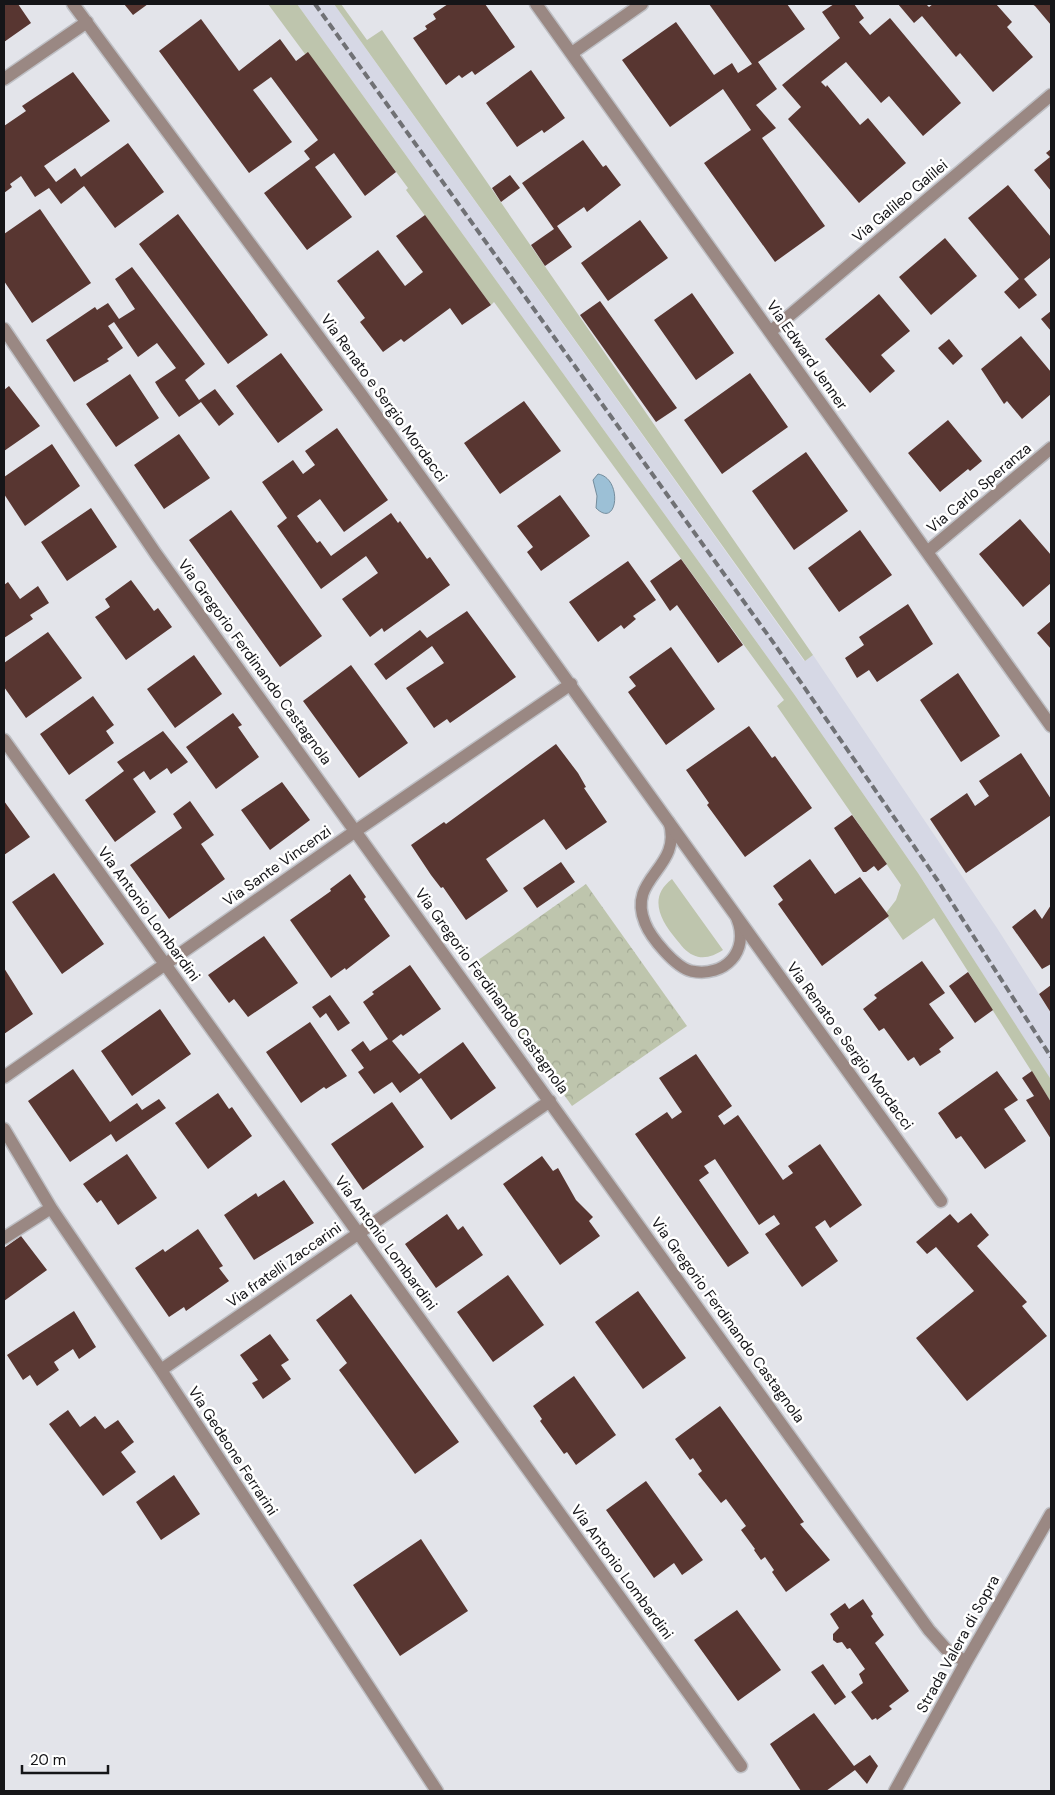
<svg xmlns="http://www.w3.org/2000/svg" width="1055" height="1795" font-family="'DM Sans',sans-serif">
  <defs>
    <pattern id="park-crowns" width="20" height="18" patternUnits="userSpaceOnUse" patternTransform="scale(1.25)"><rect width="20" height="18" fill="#bec5ad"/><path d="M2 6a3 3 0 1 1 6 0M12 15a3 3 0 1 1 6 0" fill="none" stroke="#a2a894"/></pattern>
  </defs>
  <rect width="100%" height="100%" fill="#e3e4ea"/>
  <path fill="#d6d8e5" d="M 297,4 L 334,4 L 804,661 L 813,655 L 997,928 L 1051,1013 L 1051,1080 L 918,873 L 794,694 Z"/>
  <path fill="#bec5ad" d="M 268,4 L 297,4 L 794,694 L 918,873 L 1050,1078 L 1051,1102 L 934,918 L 903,940 L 887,917 L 889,916 L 886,913 L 896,900 L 901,885 L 777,706 L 784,700 L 494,302 L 491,305 L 406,190 L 408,188 L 308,53 L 305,54 Z
    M 334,4 L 341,4 L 367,40 L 382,30 L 813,655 L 805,661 Z
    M 672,879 L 723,950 C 714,956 703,960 693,955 C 686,952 681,945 676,939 C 660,920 648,897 672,879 Z"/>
  <path fill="url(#park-crowns)" d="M 586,884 L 687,1026 L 572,1106 L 471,965 Z"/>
  <path fill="#9cc0d6" stroke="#748d9d" d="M 598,474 C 623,478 618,530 596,508 L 597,496 L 593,480 Z"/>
  <path fill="#583631" d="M 4,4 L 18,4 L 31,23 L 4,42 Z
    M 124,4 L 148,4 L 133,15 Z
    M 448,4 L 485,4 L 515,47 L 475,75 L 472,71 L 462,78 L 459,75 L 446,85 L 413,38 L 427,29 L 425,26 L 436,19 L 433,14 Z
    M 709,4 L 787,4 L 805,29 L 758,62 L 777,89 L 756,105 L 776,128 L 762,138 L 825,226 L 775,262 L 704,163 L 751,130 L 723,89 L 670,127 L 622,60 L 676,22 L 714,75 L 732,63 L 738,73 L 752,64 Z
    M 834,4 L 854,4 L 864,18 L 859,22 L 870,35 L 890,18 L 961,103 L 923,136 L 889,96 L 881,103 L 846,62 L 821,82 L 826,87 L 827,85 L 860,125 L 868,118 L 906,163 L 859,203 L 788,119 L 801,107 L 782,85 L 840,38 L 822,12 Z
    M 898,4 L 926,4 L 929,7 L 933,4 L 996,4 L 1012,22 L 1007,27 L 1033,57 L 993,92 L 960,53 L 956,57 L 922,16 L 914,23 Z
    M 1032,4 L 1051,4 L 1051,25 L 1035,6 Z
    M 201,19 L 239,71 L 280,39 L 296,61 L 308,52 L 396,172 L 365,196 L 334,153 L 315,167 L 352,217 L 307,250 L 264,193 L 310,159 L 304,151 L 318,140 L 271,77 L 253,90 L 292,142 L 249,173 L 159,51 Z
    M 531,70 L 565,118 L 544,133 L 542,130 L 517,147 L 486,103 Z
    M 73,72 L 110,121 L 44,166 L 56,182 L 75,168 L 81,177 L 128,143 L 164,192 L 115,228 L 84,186 L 61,204 L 49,188 L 35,197 L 21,176 L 10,184 L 12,187 L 4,193 L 4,126 L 26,111 L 22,106 Z
    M 583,140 L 603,167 L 606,165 L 621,185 L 587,212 L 584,207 L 557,226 L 572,247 L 545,266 L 531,245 L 554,229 L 522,183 Z
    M 1051,149 L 1051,191 L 1034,170 L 1050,157 L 1046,153 Z
    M 510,175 L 520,188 L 501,202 L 492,188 Z
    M 1008,185 L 1051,237 L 1051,257 L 1024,279 L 1037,295 L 1019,309 L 1004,292 L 1019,279 L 968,218 Z
    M 40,209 L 91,283 L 32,323 L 4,281 L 4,234 Z
    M 178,214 L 268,335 L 228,364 L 139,244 Z
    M 425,215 L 491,305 L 462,325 L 450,308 L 404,342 L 401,339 L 383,352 L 360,322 L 365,318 L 337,281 L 378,250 L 405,286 L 423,272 L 396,236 Z
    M 640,220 L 668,258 L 608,301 L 581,263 Z
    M 945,238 L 977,276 L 931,315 L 899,277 Z
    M 132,267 L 205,364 L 185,380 L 199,400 L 215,389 L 234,414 L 219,426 L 201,402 L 179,417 L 161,392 L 155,382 L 176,368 L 157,343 L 138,357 L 114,322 L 108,326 L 123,348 L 107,359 L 109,361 L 74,382 L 46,340 L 95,307 L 97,310 L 108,303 L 119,319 L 135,309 L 115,279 Z
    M 692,293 L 734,353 L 696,380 L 654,320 Z
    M 879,294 L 910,331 L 881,355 L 895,371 L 870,393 L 825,339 Z
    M 600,301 L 677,408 L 656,422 L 580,315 Z
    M 1051,311 L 1051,331 L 1041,319 Z
    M 1021,336 L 1051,372 L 1051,394 L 1022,419 L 1007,401 L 1004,404 L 981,369 Z
    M 949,339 L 963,356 L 953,365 L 938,348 Z
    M 281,353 L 323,410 L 278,443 L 236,386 Z
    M 750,373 L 788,427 L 722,474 L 684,420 Z
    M 130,374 L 159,418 L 116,447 L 86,404 Z
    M 9,386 L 40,426 L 4,451 L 4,390 Z
    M 524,401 L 561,451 L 500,494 L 464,443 Z
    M 948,420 L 982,461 L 970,471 L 968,469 L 940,492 L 908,453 Z
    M 337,428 L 388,500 L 344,532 L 320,499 L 297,516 L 317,543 L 320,541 L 331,556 L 391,513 L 398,523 L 400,521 L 427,559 L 430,557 L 450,585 L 384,632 L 382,628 L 370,637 L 342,599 L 378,573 L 366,556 L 321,589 L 277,526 L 287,518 L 262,482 L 293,460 L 303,474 L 315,465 L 305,451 Z
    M 179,434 L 210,478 L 164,509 L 134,465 Z
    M 52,444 L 80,486 L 25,526 L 4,494 L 4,477 Z
    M 806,452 L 848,511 L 794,550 L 752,491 Z
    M 560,495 L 590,536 L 541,571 L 527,552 L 533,547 L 517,526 Z
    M 91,508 L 117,547 L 67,581 L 41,542 Z
    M 231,510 L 322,636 L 280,667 L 189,540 Z
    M 1020,519 L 1051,555 L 1051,583 L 1023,607 L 979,554 Z
    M 860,530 L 892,575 L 839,612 L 808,568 Z
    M 681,559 L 743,645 L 718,663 L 677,605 L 670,611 L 650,581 Z
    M 628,561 L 656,600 L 633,616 L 636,619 L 624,629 L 621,625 L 598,642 L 569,602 Z
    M 131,580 L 154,611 L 158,608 L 172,627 L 126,660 L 95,617 L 110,607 L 105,599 Z
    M 8,582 L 20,599 L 38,586 L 49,603 L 30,615 L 33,619 L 4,638 L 4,585 Z
    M 908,604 L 933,644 L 877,682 L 869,670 L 857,678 L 845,658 L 864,645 L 859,637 Z
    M 467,611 L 516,677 L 450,723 L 447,719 L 434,728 L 406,688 L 444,663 L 432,646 L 386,680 L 374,664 L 420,630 L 427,638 Z
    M 1051,621 L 1051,649 L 1037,633 Z
    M 48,632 L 82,678 L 26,718 L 4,687 L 4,663 Z
    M 671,647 L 715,709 L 666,745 L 628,692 L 636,686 L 629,677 Z
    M 194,655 L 222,694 L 175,728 L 147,689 Z
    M 351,665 L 408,743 L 359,778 L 303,701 Z
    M 958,673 L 1000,736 L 961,762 L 920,700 Z
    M 93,696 L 114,725 L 106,731 L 114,743 L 69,775 L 40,734 Z
    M 233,713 L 242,725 L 238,727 L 259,757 L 216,789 L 186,747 Z
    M 749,726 L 772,758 L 775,756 L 812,808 L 745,857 L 707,805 L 709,803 L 686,770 Z
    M 163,731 L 188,762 L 171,774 L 167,768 L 150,780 L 144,771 L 133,779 L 156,812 L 115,842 L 85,800 L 124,771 L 117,762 Z
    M 556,744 L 578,773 L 586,787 L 584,788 L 607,822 L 566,850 L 544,819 L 486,859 L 508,891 L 466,920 L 443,887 L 441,888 L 431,875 L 411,845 L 444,822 L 446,824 Z
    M 1021,753 L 1051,799 L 1051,815 L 966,873 L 930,819 L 967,793 L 975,806 L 989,796 L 979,781 Z
    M 282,782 L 310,820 L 270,850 L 241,810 Z
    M 4,801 L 30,837 L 4,855 Z
    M 190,801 L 214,835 L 201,844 L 225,879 L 169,919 L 130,865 L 182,828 L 173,814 Z
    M 852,815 L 887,864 L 878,871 L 874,866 L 866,872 L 863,872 L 834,828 Z
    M 810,859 L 835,894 L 860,877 L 889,916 L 822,966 L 778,904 L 783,900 L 773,886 Z
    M 561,862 L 575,882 L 537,908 L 523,888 Z
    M 54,873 L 104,944 L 62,974 L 12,902 Z
    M 350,874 L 366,897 L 364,899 L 390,936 L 346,970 L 345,968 L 331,978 L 290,920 L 331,891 L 330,889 Z
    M 1051,905 L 1051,964 L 1042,969 L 1012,927 L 1035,909 L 1042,919 Z
    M 264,936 L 298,983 L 248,1017 L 234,999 L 229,1003 L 208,975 Z
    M 922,961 L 945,993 L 929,1004 L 954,1038 L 939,1049 L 941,1052 L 920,1066 L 914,1057 L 908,1061 L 884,1028 L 879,1031 L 863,1009 L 877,998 L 874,995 Z
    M 410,965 L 441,1009 L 403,1036 L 401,1034 L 392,1041 L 419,1074 L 463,1042 L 496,1088 L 451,1120 L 421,1078 L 400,1093 L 392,1082 L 374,1094 L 358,1072 L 364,1068 L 351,1050 L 363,1041 L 370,1051 L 388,1039 L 363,1002 L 374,994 L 372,992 Z
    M 4,968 L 33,1014 L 4,1034 Z
    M 968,972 L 993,1010 L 975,1023 L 949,986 Z
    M 1051,985 L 1051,1013 L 1039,994 Z
    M 330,995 L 350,1023 L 338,1031 L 326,1013 L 320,1018 L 312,1007 Z
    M 160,1009 L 191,1054 L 132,1096 L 101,1051 Z
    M 310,1022 L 347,1076 L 326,1089 L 324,1087 L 301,1103 L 266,1052 Z
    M 696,1054 L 732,1106 L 718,1116 L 724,1125 L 738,1115 L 783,1180 L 793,1173 L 788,1166 L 820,1144 L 862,1205 L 830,1228 L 825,1220 L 815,1227 L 838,1261 L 802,1287 L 765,1234 L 780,1224 L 774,1215 L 759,1225 L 715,1159 L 704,1166 L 709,1173 L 699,1180 L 749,1253 L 728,1267 L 635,1134 L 667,1112 L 672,1119 L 682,1112 L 659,1078 Z
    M 73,1069 L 110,1122 L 137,1103 L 142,1110 L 159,1099 L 166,1108 L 116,1142 L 111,1134 L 70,1162 L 28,1101 Z
    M 997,1071 L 1018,1100 L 1004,1109 L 1026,1141 L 985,1169 L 961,1136 L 956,1139 L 938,1113 Z
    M 1032,1071 L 1051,1102 L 1051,1139 L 1026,1100 L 1034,1096 L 1022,1078 Z
    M 218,1093 L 229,1109 L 232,1107 L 252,1136 L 208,1169 L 175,1123 Z
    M 392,1102 L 424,1147 L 363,1190 L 331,1144 Z
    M 127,1154 L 157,1198 L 118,1225 L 101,1200 L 97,1203 L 83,1184 Z
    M 542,1156 L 553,1171 L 558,1168 L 576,1200 L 593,1217 L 589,1221 L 600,1236 L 560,1265 L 503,1184 Z
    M 284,1180 L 314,1223 L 254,1260 L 224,1215 L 256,1193 L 258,1197 Z
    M 971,1213 L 989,1235 L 977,1246 L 1027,1302 L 1022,1306 L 1047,1336 L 967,1401 L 916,1338 L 974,1291 L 936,1247 L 927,1254 L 916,1242 L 950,1214 L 958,1223 Z
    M 447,1214 L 458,1230 L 463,1226 L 483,1255 L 436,1288 L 405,1244 Z
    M 198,1229 L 223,1266 L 219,1268 L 229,1281 L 186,1311 L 184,1307 L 169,1317 L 135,1268 L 163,1249 L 165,1252 Z
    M 21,1236 L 47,1270 L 4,1301 L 4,1248 Z
    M 508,1275 L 544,1325 L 493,1362 L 457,1312 Z
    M 638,1291 L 686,1358 L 643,1389 L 595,1322 Z
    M 351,1294 L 459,1442 L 415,1474 L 339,1370 L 347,1363 L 316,1320 Z
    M 74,1311 L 96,1347 L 79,1359 L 73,1349 L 54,1362 L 59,1370 L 37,1386 L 30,1375 L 23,1380 L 7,1355 Z
    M 270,1334 L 289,1360 L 281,1365 L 291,1379 L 263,1399 L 252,1383 L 258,1380 L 240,1355 Z
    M 574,1376 L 616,1435 L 576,1465 L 567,1452 L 564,1454 L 540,1421 L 542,1419 L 533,1406 Z
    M 720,1406 L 804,1522 L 800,1524 L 830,1560 L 786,1592 L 772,1572 L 774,1570 L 765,1557 L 761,1560 L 754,1550 L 755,1549 L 741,1530 L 746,1526 L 726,1499 L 721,1503 L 698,1474 L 702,1471 L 693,1458 L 690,1460 L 675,1439 Z
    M 68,1410 L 80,1427 L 95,1416 L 105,1429 L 118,1420 L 134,1442 L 121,1452 L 136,1472 L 103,1496 L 49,1424 Z
    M 174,1475 L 200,1514 L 161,1540 L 136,1502 Z
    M 646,1481 L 703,1560 L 682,1575 L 674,1563 L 654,1578 L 606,1510 Z
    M 421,1539 L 468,1611 L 400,1656 L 353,1585 Z
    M 863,1599 L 873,1614 L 871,1616 L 884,1635 L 875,1643 L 909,1691 L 889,1706 L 892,1709 L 877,1720 L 876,1718 L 872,1720 L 851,1692 L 863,1683 L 859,1674 L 865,1669 L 850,1648 L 847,1649 L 842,1642 L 837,1643 L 833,1640 L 833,1634 L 839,1628 L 830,1614 L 845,1603 L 849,1609 Z
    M 737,1610 L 781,1670 L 738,1701 L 694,1640 Z
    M 823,1664 L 846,1697 L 835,1705 L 811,1672 Z
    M 814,1713 L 854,1766 L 870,1755 L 878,1766 L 867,1784 L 855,1770 L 826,1791 L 801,1791 L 770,1744 Z"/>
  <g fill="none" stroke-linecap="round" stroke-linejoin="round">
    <defs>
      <path id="service" d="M 669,822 C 683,869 626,877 645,923 C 651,938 675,967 691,971 C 725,978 750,951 737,919"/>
      <path id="minor" d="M 73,4 L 361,394 L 941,1201
        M 536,4 L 1051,726
        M 572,53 L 642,4
        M 4,79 L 87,22
        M 4,329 L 156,554 L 929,1630 L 946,1649 L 966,1662
        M 770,332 L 1051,95
        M 927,552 L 1051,448
        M 4,740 L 741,1766
        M 4,1077 L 357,830 L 571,684
        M 4,1129 L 51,1208 L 161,1370 L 437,1791
        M 4,1238 L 51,1208
        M 161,1370 L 550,1101
        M 895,1791 L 966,1662 L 1051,1514"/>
    </defs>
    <use href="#service" stroke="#bebfc4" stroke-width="14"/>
    <use href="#minor" stroke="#bebfc4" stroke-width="15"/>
    <use href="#service" stroke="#9a8883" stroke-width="11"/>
    <use href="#minor" stroke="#9a8883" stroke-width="12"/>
    <path stroke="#707175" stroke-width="4" stroke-dasharray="8 4" stroke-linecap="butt" d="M 315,4 L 775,645 L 938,881 L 1051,1057"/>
  </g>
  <g text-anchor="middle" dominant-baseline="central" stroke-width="5" stroke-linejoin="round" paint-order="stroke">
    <g font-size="15" fill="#151518" stroke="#fff">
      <text transform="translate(900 201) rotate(-40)">Via Galileo Galilei</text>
      <text transform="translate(807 355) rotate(55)">Via Edward Jenner</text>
      <text transform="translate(384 398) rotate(54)">Via Renato e Sergio Mordacci</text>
      <text transform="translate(979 488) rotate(-40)">Via Carlo Speranza</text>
      <text transform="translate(255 662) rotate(54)">Via Gregorio Ferdinando Castagnola</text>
      <text transform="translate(277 866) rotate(-35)">Via Sante Vincenzi</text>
      <text transform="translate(149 914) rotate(54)">Via Antonio Lombardini</text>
      <text transform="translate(492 991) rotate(54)">Via Gregorio Ferdinando Castagnola</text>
      <text transform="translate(850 1046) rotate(54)">Via Renato e Sergio Mordacci</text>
      <text transform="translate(386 1243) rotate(54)">Via Antonio Lombardini</text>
      <text transform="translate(284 1265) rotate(-35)">Via fratelli Zaccarini</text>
      <text transform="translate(728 1320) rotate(54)">Via Gregorio Ferdinando Castagnola</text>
      <text transform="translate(233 1451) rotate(57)">Via Gedeone Ferrarini</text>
      <text transform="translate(622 1572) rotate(54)">Via Antonio Lombardini</text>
      <text transform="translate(958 1644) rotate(-61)">Strada Valera di Sopra</text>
    </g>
  </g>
  <rect width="1055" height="1795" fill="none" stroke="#151518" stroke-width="10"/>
  <path d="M22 1765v8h86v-8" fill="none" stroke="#151518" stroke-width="2.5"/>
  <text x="30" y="1765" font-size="15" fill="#151518" stroke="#ffffff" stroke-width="4" paint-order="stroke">20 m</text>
</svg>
